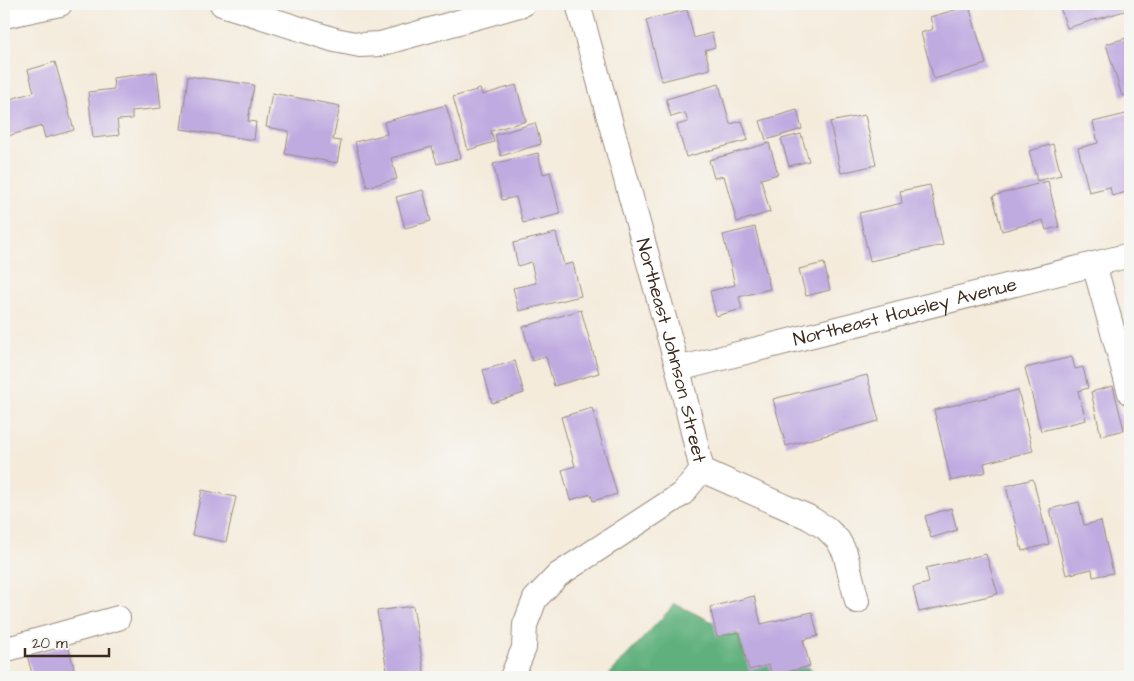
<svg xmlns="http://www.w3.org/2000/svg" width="1134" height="681" font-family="'Architects Daughter',sans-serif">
  <rect width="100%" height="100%" fill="#f6f6f2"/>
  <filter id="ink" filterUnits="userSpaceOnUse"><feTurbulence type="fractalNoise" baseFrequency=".02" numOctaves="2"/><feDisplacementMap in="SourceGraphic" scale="10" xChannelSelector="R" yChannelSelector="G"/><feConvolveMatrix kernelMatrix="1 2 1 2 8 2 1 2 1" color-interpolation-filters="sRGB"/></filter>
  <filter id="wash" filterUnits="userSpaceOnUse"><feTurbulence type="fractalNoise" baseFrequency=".0096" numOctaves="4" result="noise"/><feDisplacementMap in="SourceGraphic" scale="20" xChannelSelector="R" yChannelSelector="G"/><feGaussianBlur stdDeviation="1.12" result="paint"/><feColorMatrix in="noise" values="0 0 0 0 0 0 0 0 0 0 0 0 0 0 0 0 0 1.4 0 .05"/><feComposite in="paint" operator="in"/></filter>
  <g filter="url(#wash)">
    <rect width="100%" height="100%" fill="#f4ebdb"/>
    <path fill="#5fb07b" stroke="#4d6d4c" d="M 675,604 L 827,677 L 607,677 Z"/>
    <g id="blocks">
      <path fill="#c0abe1" d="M 1059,4 L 1126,4 L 1128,10 L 1067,28 Z
        M 969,6 L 986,64 L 934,79 L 921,33 L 933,29 L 930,17 Z
        M 687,10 L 694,38 L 712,33 L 715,47 L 705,50 L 710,69 L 662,81 L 646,20 Z
        M 1130,37 L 1130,94 L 1122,96 L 1106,44 Z
        M 55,62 L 74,130 L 45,138 L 42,126 L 8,136 L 4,122 L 4,101 L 34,92 L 28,70 Z
        M 157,72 L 161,108 L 132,111 L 132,119 L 117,120 L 119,135 L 93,138 L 88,92 L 114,89 L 113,78 Z
        M 188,76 L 254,85 L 248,121 L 256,122 L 254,140 L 181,129 Z
        M 719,84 L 730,124 L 742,121 L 748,140 L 686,157 L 677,125 L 688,122 L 685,113 L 671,117 L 666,99 Z
        M 516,85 L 526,121 L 491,131 L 494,142 L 468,150 L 453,97 L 480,89 L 482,95 Z
        M 272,93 L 340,106 L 333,140 L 341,141 L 337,163 L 285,154 L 289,131 L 266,127 Z
        M 446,105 L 461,158 L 437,164 L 432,147 L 391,158 L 397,179 L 367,187 L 355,142 L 387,134 L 384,122 Z
        M 797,110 L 802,129 L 766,140 L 760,121 Z
        M 1130,113 L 1130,191 L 1112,196 L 1110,187 L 1089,192 L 1078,148 L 1098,143 L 1093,122 Z
        M 865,115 L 876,165 L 841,173 L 830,122 Z
        M 535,123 L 541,144 L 501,156 L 495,135 Z
        M 801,134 L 809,161 L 789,166 L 781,139 Z
        M 769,143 L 778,174 L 761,179 L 770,212 L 737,222 L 724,176 L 714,178 L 709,160 Z
        M 1053,144 L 1061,175 L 1037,181 L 1029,151 Z
        M 538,153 L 543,174 L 550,172 L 560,214 L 523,223 L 516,197 L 502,200 L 493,164 Z
        M 1048,181 L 1059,227 L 1046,230 L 1043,220 L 1002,231 L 993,196 Z
        M 930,185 L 943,245 L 870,261 L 859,213 L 902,203 L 900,191 Z
        M 423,190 L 431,221 L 405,228 L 396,197 Z
        M 755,227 L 770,289 L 739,297 L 742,309 L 716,316 L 710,291 L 735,285 L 723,235 Z
        M 556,233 L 564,265 L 573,263 L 581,296 L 519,311 L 513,288 L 536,283 L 531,262 L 518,266 L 513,243 Z
        M 824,263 L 830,290 L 806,296 L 799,269 Z
        M 581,310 L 599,373 L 554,386 L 546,357 L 532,361 L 523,327 Z
        M 1072,357 L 1075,369 L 1083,367 L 1088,388 L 1078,391 L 1086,420 L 1041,431 L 1025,368 Z
        M 515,361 L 524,393 L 492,403 L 483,370 Z
        M 867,375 L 879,421 L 786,446 L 773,399 Z
        M 1113,386 L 1124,430 L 1101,436 L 1091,392 Z
        M 1018,390 L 1033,451 L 984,463 L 986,472 L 951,481 L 934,410 Z
        M 592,408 L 617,494 L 593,501 L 591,494 L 570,500 L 562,470 L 575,466 L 561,417 Z
        M 1033,479 L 1049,544 L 1022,551 L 1006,486 Z
        M 202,490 L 236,497 L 226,542 L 192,535 Z
        M 1079,502 L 1084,525 L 1101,521 L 1113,573 L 1093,577 L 1092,569 L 1066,575 L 1050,509 Z
        M 951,508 L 957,530 L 931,538 L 925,516 Z
        M 986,554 L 998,594 L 919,612 L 913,587 L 929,583 L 926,568 Z
        M 754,596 L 761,624 L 812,612 L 818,636 L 803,640 L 810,666 L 772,676 L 769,665 L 749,670 L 739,632 L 717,637 L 710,607 Z
        M 413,606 L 425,677 L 388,677 L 377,611 Z
        M 68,645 L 76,677 L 33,677 L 27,655 Z"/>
    </g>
  </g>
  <g filter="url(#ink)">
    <use href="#blocks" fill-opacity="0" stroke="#988a7c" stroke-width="1"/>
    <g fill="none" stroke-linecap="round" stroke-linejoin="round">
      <defs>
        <g id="minor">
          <path d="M 222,4 L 335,40 L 360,45 L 380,44 L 523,4"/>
          <path id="s1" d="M 578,4 L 678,369 L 702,470"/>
          <path d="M 4,16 L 60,4"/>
          <path d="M 1094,264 L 1130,393"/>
          <path id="s2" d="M 678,369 L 1130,255"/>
          <path d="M 702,470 L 808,517 L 826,528 L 838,540 L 845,553 L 857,601"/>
          <path d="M 4,650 L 118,618"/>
          <path d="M 512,677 L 524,648 L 525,625 L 535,599 L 558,575 L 682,494 L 702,470"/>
        </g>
      </defs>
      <use href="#minor" stroke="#988a7c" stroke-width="26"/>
      <use href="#minor" stroke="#fff" stroke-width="24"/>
    </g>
  </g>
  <g text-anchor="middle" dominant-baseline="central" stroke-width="4" stroke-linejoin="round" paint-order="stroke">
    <g font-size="19" fill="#3b2a1e" stroke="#f6f6f2">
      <text stroke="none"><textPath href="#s2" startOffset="234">Northeast Housley Avenue</textPath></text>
      <text stroke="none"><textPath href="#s1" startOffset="359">Northeast Johnson Street</textPath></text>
    </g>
  </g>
  <rect width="1134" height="681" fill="none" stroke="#f6f6f2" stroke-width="20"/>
  <path d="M25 648v8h84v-8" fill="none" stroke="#3b2a1e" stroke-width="2.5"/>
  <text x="32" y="648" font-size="15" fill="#3b2a1e" stroke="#f6f6f2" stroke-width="4" paint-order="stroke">20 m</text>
</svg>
